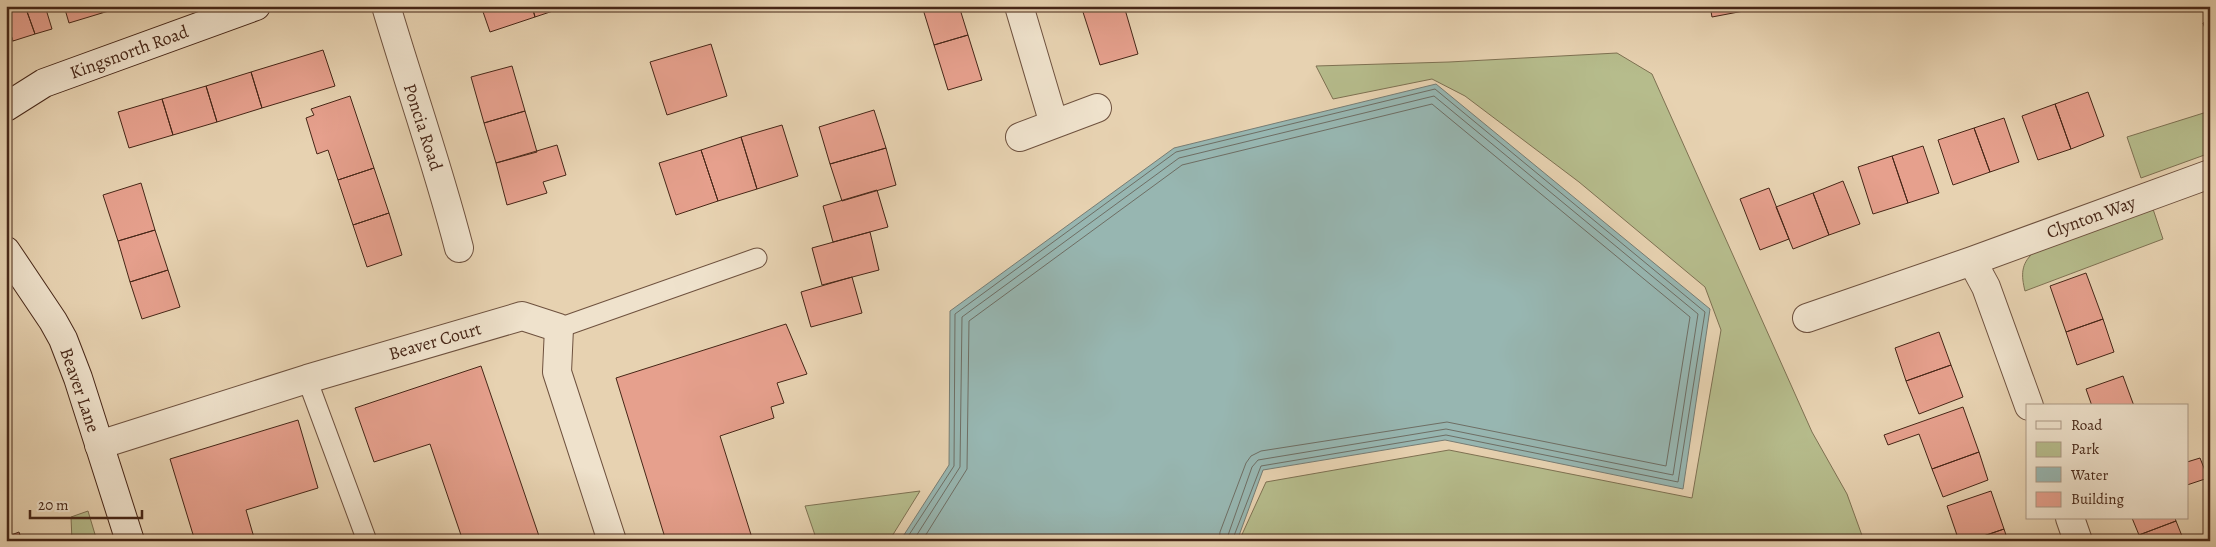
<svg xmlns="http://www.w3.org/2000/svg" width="2216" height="547" font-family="Alegreya,serif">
  <rect width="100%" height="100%" fill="#e7d2b1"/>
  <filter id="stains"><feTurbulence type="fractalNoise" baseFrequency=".004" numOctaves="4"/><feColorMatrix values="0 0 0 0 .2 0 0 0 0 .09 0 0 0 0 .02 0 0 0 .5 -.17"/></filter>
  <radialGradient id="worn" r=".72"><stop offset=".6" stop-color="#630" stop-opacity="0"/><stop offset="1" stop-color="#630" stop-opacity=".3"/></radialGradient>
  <path fill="#b6bc8c" stroke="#7e7152" d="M 1617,53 L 1652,74 L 1812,432 L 1847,494 L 1864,541 L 1239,541 L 1266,482 L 1449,450 L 1692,498 L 1721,330 L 1705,287 L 1579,182 L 1465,96 L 1432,79 L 1333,99 L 1316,66 L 1449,62 Z
    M 2210,111 L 2210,153 L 2141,178 L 2127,137 Z
    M 2153,209 L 2163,239 L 2025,291 C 2021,275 2021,264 2033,253 Z
    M 920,491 L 889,541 L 817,541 L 805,506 Z
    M 88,511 L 97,541 L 72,541 L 71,517 Z"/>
  <path fill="#97b6b1" stroke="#777c73" d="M 1436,84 L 1710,309 L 1683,489 L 1445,440 L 1263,470 L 1237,541 L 900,541 L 949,465 L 950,311 L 1174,148 Z"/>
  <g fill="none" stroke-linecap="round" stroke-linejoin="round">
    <path stroke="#6e6e64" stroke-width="1" d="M 905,541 L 954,466 L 955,314 L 1176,152 L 1435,89 L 1705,312 L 1678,482 L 1446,435 L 1261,466 L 1232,541
      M 913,541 L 960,467 L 962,317 L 1179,158 L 1434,96 L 1698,314 L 1673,475 L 1446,429 L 1258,460 L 1252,467 L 1226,541
      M 922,541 L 967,469 L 969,321 L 1182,165 L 1432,104 L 1690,317 L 1666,466 L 1447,422 L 1261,451 L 1251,456 L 1246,463 L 1220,532 L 1219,541"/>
  </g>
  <path fill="#e6a08d" stroke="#462617" d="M 6,6 L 25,6 L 35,34 L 13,41 L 6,20 Z
    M 25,6 L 45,6 L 52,29 L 35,34 Z
    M 64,6 L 100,6 L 102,13 L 69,23 Z
    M 100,6 L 126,6 L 102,13 Z
    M 481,6 L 532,6 L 535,17 L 490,32 Z
    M 532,6 L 568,6 L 535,17 Z
    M 922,6 L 959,6 L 968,35 L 934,45 Z
    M 1092,6 L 1124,6 L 1138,54 L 1100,65 L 1082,9 Z
    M 1710,6 L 1770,6 L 1712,17 Z
    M 6,20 L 13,41 L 6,42 Z
    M 2210,20 L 2210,42 L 2203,23 Z
    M 968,35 L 982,80 L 948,90 L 934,45 Z
    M 711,44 L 727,96 L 667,115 L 650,62 Z
    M 323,50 L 335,86 L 262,108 L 251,72 Z
    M 512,66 L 525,111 L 484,123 L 471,77 Z
    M 251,72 L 262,108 L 217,122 L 206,86 Z
    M 206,86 L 217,122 L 173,135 L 162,99 Z
    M 2088,92 L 2104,136 L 2071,149 L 2055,104 Z
    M 350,96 L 374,168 L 338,180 L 328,150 L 317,154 L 306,118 L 314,115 L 311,109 Z
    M 162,99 L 173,135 L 129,148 L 118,112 Z
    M 2055,104 L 2071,149 L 2038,160 L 2022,116 Z
    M 874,110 L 886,148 L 830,164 L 819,127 Z
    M 525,111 L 537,152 L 496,163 L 484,123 Z
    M 2004,118 L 2019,162 L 1990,172 L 1974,128 Z
    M 782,125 L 798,176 L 757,189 L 741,137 Z
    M 1974,128 L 1990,172 L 1953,185 L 1938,140 Z
    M 741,137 L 757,189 L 718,201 L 701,150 Z
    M 557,145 L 566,175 L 543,182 L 547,193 L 507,205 L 496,163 Z
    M 1923,146 L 1939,193 L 1908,203 L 1892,156 Z
    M 886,148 L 896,185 L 842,201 L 830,164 Z
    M 701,150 L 718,201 L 676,215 L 659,163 Z
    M 1892,156 L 1908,203 L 1873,214 L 1858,167 Z
    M 374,168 L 389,213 L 353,225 L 338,180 Z
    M 1843,181 L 1860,224 L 1829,235 L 1813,193 Z
    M 141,183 L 155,230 L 118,241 L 103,195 Z
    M 1769,188 L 1789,239 L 1760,250 L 1740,199 Z
    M 877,190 L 888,227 L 833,242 L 823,206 Z
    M 1813,193 L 1829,235 L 1793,249 L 1776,207 Z
    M 389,213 L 402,255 L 367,267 L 353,225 Z
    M 155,230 L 168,270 L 130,282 L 118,241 Z
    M 870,232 L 879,270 L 822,285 L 812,248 Z
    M 168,270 L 180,307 L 142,319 L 130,282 Z
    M 2086,273 L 2103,319 L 2066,332 L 2050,286 Z
    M 852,277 L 862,313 L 811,327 L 801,292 Z
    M 2103,319 L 2114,352 L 2077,365 L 2066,332 Z
    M 786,324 L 807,374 L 777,383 L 784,403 L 771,407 L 774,418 L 720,436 L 753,541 L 666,541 L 616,378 Z
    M 1939,332 L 1951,365 L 1906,381 L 1895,348 Z
    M 1951,365 L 1963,397 L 1919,414 L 1906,381 Z
    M 481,366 L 540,539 L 534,541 L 463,541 L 430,444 L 374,462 L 355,408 Z
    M 2123,376 L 2134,406 L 2092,406 L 2086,389 Z
    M 1963,407 L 1979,452 L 1932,469 L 1919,434 L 1888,445 L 1884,435 Z
    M 298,420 L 318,488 L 246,510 L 255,541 L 195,541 L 170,459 Z
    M 1979,452 L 1988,480 L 1943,497 L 1932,469 Z
    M 2200,458 L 2208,478 L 2187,485 L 2187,462 Z
    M 1991,491 L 2004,529 L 1969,541 L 1959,541 L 1947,506 Z
    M 2132,518 L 2175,518 L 2176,521 L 2139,535 Z
    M 2176,521 L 2184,541 L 2141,541 L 2139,535 Z
    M 2004,529 L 2008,541 L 1969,541 Z
    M 19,532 L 22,541 L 6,541 L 6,537 Z"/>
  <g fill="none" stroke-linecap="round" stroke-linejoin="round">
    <defs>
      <path id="lane" d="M 559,328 L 757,258
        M 307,379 L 367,541"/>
      <path id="street" d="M 386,6 C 410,87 438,166 459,248
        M 1019,6 L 1054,124
        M 1020,137 L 1097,108
        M 1972,261 L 1986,287 L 2029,406
        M 1807,318 L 1972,261 L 2210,174
        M 99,445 L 307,379 L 522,316 L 559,328 L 557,372 L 612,541
        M 2070,518 L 2078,541"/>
      <path id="secondary" d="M 6,107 L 44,83 L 256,6
        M 6,251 L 53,321 L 63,339 L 78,378 L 130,541"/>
    </defs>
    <use href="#lane" stroke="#6e513e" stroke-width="21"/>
    <use href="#street" stroke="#6e513e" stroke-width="30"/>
    <use href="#secondary" stroke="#462617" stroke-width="30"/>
    <use href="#lane" stroke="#efe2cc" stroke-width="19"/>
    <use href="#street" stroke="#efe2cc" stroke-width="28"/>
    <use href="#secondary" stroke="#efe2cc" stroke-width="28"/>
  </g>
  <g text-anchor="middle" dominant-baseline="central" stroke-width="5" stroke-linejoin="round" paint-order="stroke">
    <g font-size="18" fill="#462617" stroke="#efe2cc">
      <text transform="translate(129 52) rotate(-20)">Kingsnorth Road</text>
      <text transform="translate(423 127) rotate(72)">Poncia Road</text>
      <text transform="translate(2091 217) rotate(-20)">Clynton Way</text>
      <text transform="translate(435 341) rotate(-16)">Beaver Court</text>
      <text transform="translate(80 390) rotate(71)">Beaver Lane</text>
    </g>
  </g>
  <rect width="2216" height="547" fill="none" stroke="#e7d2b1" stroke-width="25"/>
  <rect x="8" y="8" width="2201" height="532" fill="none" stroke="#462617" stroke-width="2.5"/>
  <rect x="12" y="12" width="2191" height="522" fill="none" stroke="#462617"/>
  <rect x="2026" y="404" width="162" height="115" fill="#efe2cc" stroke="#ab9784"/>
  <rect x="2036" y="421" width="25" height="8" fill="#efe2cc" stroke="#ab9784"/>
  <text x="2071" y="430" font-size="15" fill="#462617">Road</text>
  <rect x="2036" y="442" width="25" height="15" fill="#b6bc8c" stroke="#ab9784"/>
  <text x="2071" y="454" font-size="15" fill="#462617">Park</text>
  <rect x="2036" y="467" width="25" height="15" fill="#97b6b1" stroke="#ab9784"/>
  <text x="2071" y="480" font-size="15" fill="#462617">Water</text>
  <rect x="2036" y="492" width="25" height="15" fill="#e6a08d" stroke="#ab9784"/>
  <text x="2071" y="504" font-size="15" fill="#462617">Building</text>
  <path d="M30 510v8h112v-8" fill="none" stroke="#462617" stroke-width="2.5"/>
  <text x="38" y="510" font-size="15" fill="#462617" stroke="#efe2cc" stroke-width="4" paint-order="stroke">20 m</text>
  <rect width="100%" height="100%" filter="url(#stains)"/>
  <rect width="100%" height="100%" fill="url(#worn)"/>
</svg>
